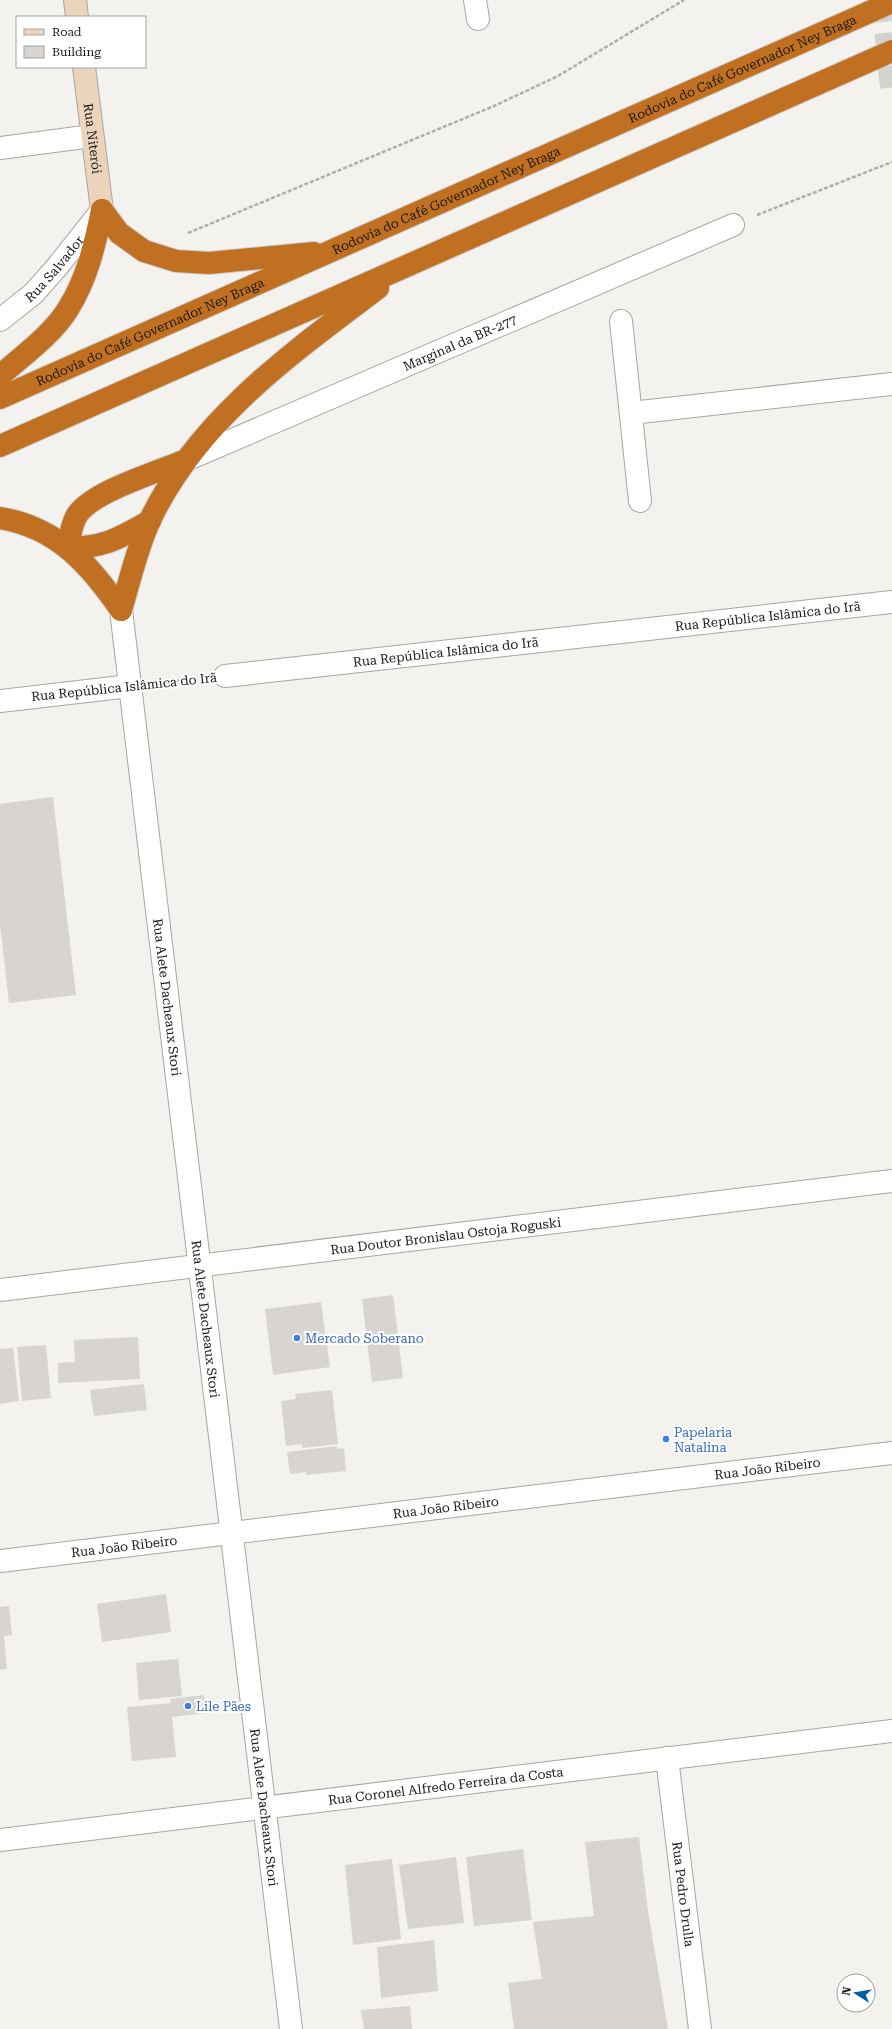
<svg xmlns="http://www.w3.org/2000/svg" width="892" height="2029" font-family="'Roboto Serif',serif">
  <rect width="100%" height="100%" fill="#f4f2ee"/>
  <path fill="#d7d4d1" d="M 53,797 L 76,995 L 9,1003 L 0,924 L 0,804 Z
    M 393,1295 L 403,1378 L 372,1382 L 362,1299 Z
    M 321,1302 L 330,1367 L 273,1375 L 265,1309 Z
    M 138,1337 L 140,1379 L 58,1383 L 58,1363 L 75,1362 L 74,1340 Z
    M 46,1345 L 51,1398 L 22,1401 L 17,1347 Z
    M 13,1348 L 19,1401 L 0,1404 L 0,1349 Z
    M 144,1384 L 147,1410 L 94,1416 L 90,1390 Z
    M 332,1390 L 338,1444 L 302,1448 L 302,1444 L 286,1446 L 281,1401 L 296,1399 L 295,1394 Z
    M 337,1446 L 337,1449 L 344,1448 L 346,1471 L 306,1475 L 306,1472 L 290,1474 L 287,1452 Z
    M 166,1594 L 171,1632 L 102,1642 L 97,1604 Z
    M 9,1606 L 12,1635 L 4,1636 L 7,1669 L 0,1670 L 0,1607 Z
    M 178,1659 L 182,1696 L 139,1700 L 136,1663 Z
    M 204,1695 L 206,1713 L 172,1717 L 176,1757 L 132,1761 L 127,1707 L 171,1703 L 170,1699 Z
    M 639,1837 L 648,1911 L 668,2029 L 514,2029 L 508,1983 L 542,1979 L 533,1922 L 594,1916 L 585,1842 Z
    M 523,1849 L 532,1920 L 474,1926 L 466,1857 Z
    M 456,1857 L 464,1923 L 408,1929 L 399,1865 Z
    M 392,1859 L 401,1939 L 353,1945 L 345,1865 Z
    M 434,1940 L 438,1991 L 381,1998 L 377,1947 Z
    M 410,2006 L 412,2029 L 364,2029 L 361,2010 Z"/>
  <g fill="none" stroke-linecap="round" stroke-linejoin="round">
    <path stroke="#d3d2ce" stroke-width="22" stroke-dasharray="22 11" stroke-linecap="butt" d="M 882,0 L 892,97"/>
    <defs>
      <g id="minor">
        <path d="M 475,0 L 478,19"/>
        <path d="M 0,148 L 92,136"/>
        <path id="s1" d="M 0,320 L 33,294 L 57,267 L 102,210"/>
        <path d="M 621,321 L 640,501"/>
        <path d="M 631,413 L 892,384"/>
        <path id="s2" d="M 186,460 L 733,225"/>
        <path id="s3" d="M 121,610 L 291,2029"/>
        <path id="s4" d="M 225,676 L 892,602"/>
        <path d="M 0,701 L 130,686"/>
        <path id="s5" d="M 0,1290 L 892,1181"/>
        <path id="s6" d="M 0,1561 L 892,1453"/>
        <path id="s7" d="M 667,1758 L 700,2029"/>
        <path id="s8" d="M 0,1840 L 892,1731"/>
      </g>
      <g id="secondary">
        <path d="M 75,0 L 77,17"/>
        <path id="s9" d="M 84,67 L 102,210"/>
      </g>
      <g id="motorway">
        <path d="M 102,210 L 119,233 L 144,251 L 176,261 L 209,263 L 314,253"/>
        <path d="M 0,376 C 22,356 53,334 68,309 C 87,279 95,245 102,210"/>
        <path id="s10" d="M 0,398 L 892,2"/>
        <path d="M 0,446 L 892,51"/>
        <path d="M 0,518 C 57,527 90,565 121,610"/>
        <path d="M 68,547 C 70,536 71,525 77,515 C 93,491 158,472 186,460"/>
        <path d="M 68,547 C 103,549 121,537 150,521"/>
        <path d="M 121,610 C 130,580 137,548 150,520 C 198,419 292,353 378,288"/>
      </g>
    </defs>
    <use href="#minor" stroke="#a8a5a2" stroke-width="24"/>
    <use href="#secondary" stroke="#a8a5a2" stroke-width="24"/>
    <use href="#motorway" stroke="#cdcdcc" stroke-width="24"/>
    <path stroke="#afada9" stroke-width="2.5" stroke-dasharray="4 2" stroke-linecap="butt" d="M 757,215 L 892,162
      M 188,233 L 494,106 L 558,76 L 684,0
      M 158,683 L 199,679"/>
    <use href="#minor" stroke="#fff" stroke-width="22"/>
    <use href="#secondary" stroke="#ecd4bc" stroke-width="22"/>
    <use href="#motorway" stroke="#c07020" stroke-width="22"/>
  </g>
  <g fill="#3f7fe0" stroke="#fff" stroke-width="1.5">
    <circle cx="297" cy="1338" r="4"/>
    <circle cx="666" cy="1439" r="4"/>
    <circle cx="188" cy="1706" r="4"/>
  </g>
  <g text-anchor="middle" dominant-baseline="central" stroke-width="4" stroke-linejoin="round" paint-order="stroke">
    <g font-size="13" fill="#1b1a18" stroke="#fff">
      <text stroke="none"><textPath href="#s10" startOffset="812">Rodovia do Café Governador Ney Braga</textPath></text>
      <text stroke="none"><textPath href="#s9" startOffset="72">Rua Niterói</textPath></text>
      <text stroke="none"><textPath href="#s10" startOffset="488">Rodovia do Café Governador Ney Braga</textPath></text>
      <text stroke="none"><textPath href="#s1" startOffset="75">Rua Salvador</textPath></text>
      <text stroke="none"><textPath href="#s10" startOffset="164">Rodovia do Café Governador Ney Braga</textPath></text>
      <text stroke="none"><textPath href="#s2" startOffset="298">Marginal da BR-277</textPath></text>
      <text stroke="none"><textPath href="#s4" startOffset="546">Rua República Islâmica do Irã</textPath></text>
      <text stroke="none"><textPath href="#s4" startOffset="222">Rua República Islâmica do Irã</textPath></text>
      <text transform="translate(124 687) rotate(-6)">Rua República Islâmica do Irã</text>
      <text stroke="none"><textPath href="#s3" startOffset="390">Rua Alete Dacheaux Stori</textPath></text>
      <text stroke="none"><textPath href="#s5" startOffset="449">Rua Doutor Bronislau Ostoja Roguski</textPath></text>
      <text stroke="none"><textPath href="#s3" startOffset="714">Rua Alete Dacheaux Stori</textPath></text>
      <text stroke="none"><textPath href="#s6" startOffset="773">Rua João Ribeiro</textPath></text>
      <text stroke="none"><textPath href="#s6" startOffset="449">Rua João Ribeiro</textPath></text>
      <text stroke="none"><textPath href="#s6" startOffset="125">Rua João Ribeiro</textPath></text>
      <text stroke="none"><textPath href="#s8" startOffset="449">Rua Coronel Alfredo Ferreira da Costa</textPath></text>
      <text stroke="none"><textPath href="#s3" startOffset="1206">Rua Alete Dacheaux Stori</textPath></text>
      <text stroke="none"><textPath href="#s7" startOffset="137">Rua Pedro Drulla</textPath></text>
    </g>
    <g font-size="13" fill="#366cbe" stroke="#fff" text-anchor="start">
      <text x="305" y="1338">Mercado Soberano</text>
      <text x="674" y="1432">Papelaria<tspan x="674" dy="15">Natalina</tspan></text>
      <text x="196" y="1706">Lile Pães</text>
    </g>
  </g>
  <rect x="16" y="16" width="130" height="52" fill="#ffffff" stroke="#a4a3a3"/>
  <rect x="24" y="29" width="20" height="6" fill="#ecd4bc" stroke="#a4a3a3"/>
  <text x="52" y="36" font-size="12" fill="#1b1a18">Road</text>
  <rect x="24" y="46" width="20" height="12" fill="#d7d4d1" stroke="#a4a3a3"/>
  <text x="52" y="56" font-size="12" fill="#1b1a18">Building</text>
  <g transform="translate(856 1993) rotate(282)"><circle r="19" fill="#ffffff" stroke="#a4a3a3"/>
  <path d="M0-3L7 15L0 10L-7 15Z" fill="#025daa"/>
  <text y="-6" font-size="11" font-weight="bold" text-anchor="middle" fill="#1b1a18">N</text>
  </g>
</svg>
